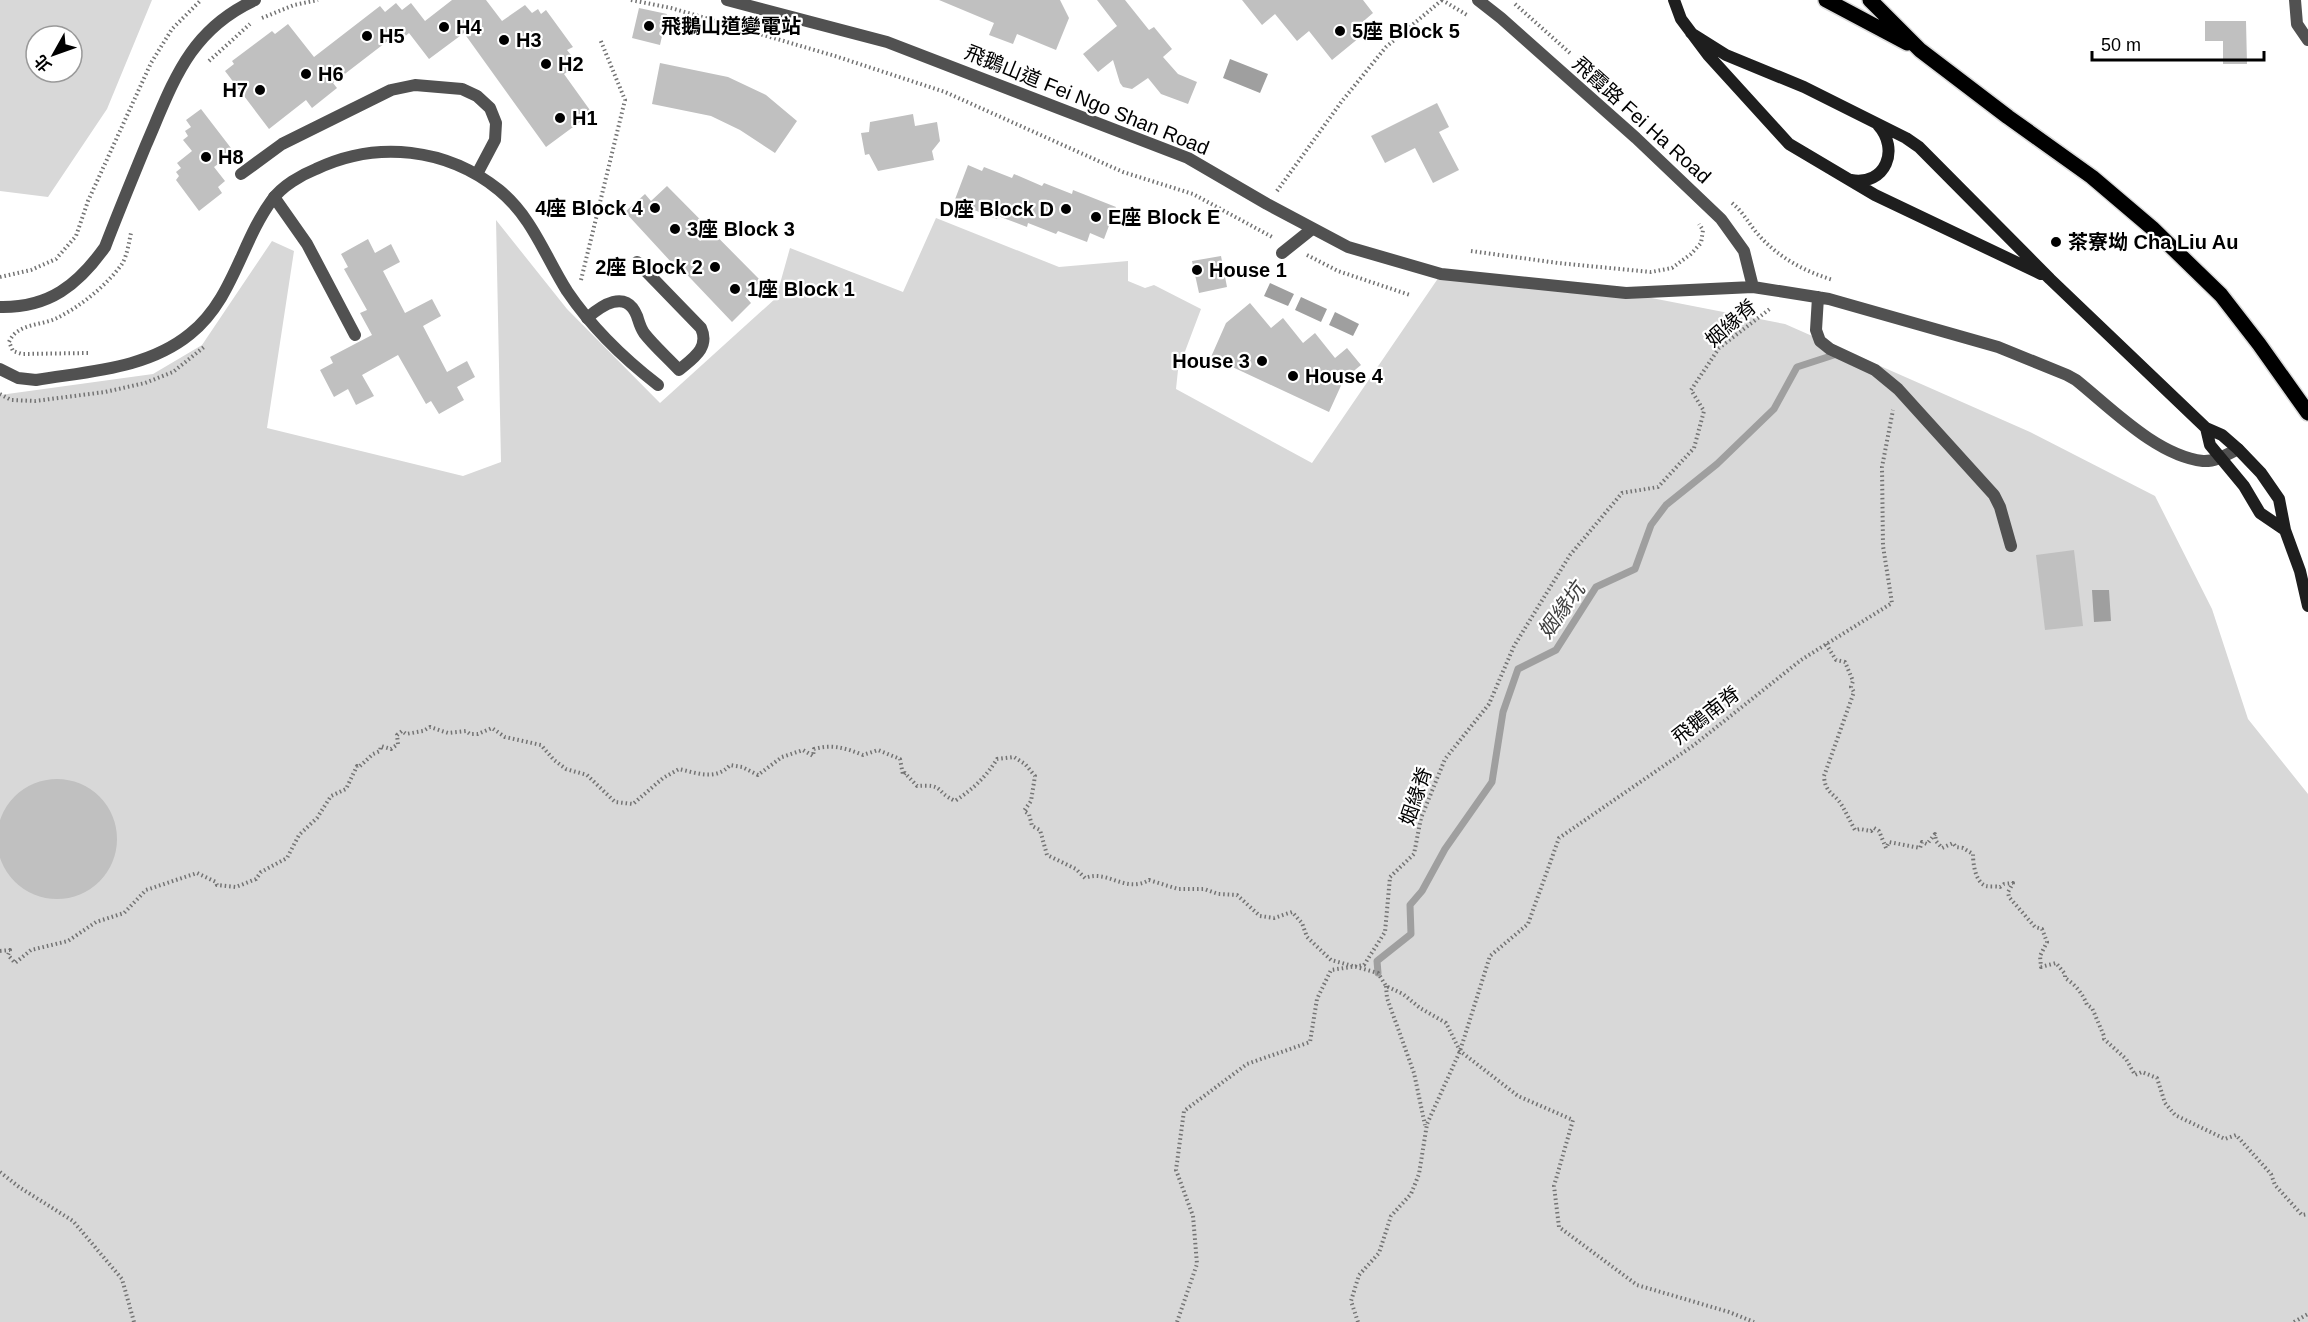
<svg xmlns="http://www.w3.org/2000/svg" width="2308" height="1322" font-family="Arial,'Noto Sans TC',sans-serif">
  <rect width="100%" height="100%" fill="#fff"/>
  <path fill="#d8d8d8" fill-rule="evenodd" d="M 0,0 L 152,0 L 107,109 L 48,197 L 0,191 ZM 36,36 L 72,36 L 72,72 L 36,72 Z
    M 936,218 L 1059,267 L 1128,261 L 1128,281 L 1145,288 L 1154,285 L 1201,309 L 1178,370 L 1176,389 L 1312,463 L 1441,274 L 1626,293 L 1785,324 L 2030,432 L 2155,496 L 2212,609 L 2248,719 L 2308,794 L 2308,1322 L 0,1322 L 0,395 L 153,374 L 202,345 L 272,241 L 294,251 L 267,428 L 463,476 L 501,462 L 496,220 L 567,309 L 660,403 L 776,298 L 790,248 L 903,292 Z"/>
  <path fill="#9f9f9f" d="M 1230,59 L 1268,74 L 1260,93 L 1223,78 Z
    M 1270,283 L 1294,294 L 1288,306 L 1264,296 Z
    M 1301,297 L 1327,309 L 1321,322 L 1295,310 Z
    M 1335,312 L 1359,324 L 1353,336 L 1329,325 Z
    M 2109,590 L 2111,621 L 2094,622 L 2092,590 Z"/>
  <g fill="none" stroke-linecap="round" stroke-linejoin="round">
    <path stroke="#9f9f9f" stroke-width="7" d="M 1378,973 L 1377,961 L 1411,934 L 1410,905 L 1422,891 L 1445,849 L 1492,782 L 1503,712 L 1518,669 L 1556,650 L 1596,587 L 1635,569 L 1651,525 L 1666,505 L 1717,464 L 1774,409 L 1797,367 L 1840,353"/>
  </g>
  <path fill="#c0c0c0" d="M 452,0 L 486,0 L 502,21 L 525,5 L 532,13 L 538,9 L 541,14 L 546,10 L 573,47 L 567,50 L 571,55 L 565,60 L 572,69 L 564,74 L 592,113 L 546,147 L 464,33 L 429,59 L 409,33 L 402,39 L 398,33 L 333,83 L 337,88 L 312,108 L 306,100 L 269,129 L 225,71 L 234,64 L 232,61 L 272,31 L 275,34 L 288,24 L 314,57 L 380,6 L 385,12 L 396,3 L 402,10 L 411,3 L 425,21 Z
    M 939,0 L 1060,0 L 1069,18 L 1056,50 L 1017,34 L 1013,44 L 989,35 L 994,23 Z
    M 1097,0 L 1125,0 L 1149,30 L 1154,27 L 1172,49 L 1163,57 L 1178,74 L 1197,82 L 1188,104 L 1161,94 L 1148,78 L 1132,89 L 1123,87 L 1120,83 L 1113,60 L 1098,72 L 1083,54 L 1117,26 Z
    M 1242,0 L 1363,0 L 1373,13 L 1359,25 L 1365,33 L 1332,60 L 1309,31 L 1297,41 L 1275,14 L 1262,25 Z
    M 639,8 L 667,14 L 660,45 L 632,38 Z
    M 2205,21 L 2246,21 L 2247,64 L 2223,64 L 2223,41 L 2205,41 Z
    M 660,63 L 728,77 L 766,95 L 797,121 L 775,153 L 740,130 L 711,116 L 652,104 Z
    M 1437,103 L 1449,127 L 1439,132 L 1459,170 L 1433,183 L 1415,148 L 1385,163 L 1371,136 Z
    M 201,109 L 234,152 L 214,167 L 225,181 L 218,187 L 222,193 L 199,211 L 176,180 L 179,176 L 176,172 L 181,168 L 177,163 L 192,151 L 183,140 L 188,136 L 185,131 L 191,127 L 186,120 Z
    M 913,114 L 915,126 L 937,122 L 940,141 L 932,151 L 934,160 L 878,171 L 869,154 L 865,155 L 861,133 L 869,132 L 870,122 Z
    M 968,165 L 982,171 L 984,167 L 1012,178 L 1014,174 L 1042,186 L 1044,183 L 1072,194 L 1073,190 L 1116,207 L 1104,239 L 1090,233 L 1087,242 L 1058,231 L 1056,234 L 1028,223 L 1027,227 L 998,216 L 997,219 L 954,202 Z
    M 667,186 L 761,281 L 745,296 L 751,303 L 732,322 L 674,261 L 672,263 L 625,212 L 645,194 L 651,201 Z
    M 368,239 L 375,253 L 391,244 L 400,262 L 383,271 L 405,313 L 432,299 L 441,316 L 423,326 L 447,372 L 467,361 L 475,377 L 457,387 L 464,400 L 439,414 L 431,401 L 426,404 L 398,355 L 362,375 L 374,396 L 356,405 L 348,389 L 334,397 L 320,370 L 333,363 L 330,357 L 372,335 L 360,313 L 367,310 L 344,269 L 348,267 L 341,254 Z
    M 1221,256 L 1227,287 L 1199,293 L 1192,261 Z
    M 1250,303 L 1271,328 L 1283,318 L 1303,343 L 1315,333 L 1335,358 L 1347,348 L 1361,365 L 1344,379 L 1329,412 L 1211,357 L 1226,323 Z
    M 2074,550 L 2083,626 L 2045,630 L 2036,555 Z
    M-3 839a60 60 0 1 1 120 0a60 60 0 1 1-120 0Z"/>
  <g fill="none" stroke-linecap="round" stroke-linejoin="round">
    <defs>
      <path id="primary" d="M 1826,0 L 1907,43
        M 1870,0 L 1920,50 L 2008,117 L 2092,177 L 2152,228 L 2221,295 L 2259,344 L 2308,413"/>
    </defs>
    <use href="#primary" stroke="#dbdbdb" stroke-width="18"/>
    <path stroke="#737373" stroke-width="4" stroke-dasharray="1.5 3" stroke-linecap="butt" d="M 631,0 L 671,8 L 835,56 L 945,92 L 1123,172 L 1193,194 L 1274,238
      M 1442,0 L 1467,15
      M 1515,4 L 1570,53
      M 262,18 L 294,5 L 318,0
      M 209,61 L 250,24
      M 1277,191 L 1342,101 L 1386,47 L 1442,0
      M 1732,203 C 1742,211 1748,222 1756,232 C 1776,256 1803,271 1833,280
      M 1471,251 L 1558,263 L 1651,272 L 1672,268 L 1691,254 L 1701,243 L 1703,230 L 1699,224
      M 1307,255 L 1338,271 L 1410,295
      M 0,277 L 31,270 L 56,259 L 76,236 L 88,201 L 151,63 L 172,29 L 201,0
      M 581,280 L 625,100 L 600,39
      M 88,353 L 22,354 L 13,351 L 9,342 C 17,323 41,326 57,318 C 81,306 106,286 122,264 C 127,256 129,242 131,233
      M 0,394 L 11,400 L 35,401 L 105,392 L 145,383 L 173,372 L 204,347
      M 1826,644 L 1836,660 L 1845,662 L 1853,681 L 1851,687 L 1854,692 L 1824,776 C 1825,793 1834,793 1841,804 C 1846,812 1850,821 1855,830 L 1860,829 L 1871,831 L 1874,828 L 1879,831 L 1886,848 L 1889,842 L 1920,848 L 1922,842 L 1927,844 L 1935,834 L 1936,841 L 1942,848 L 1953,843 L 1956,847 L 1963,848 L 1973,854 C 1973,863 1975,882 1986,886 C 1990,887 1996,886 2000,887 L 2004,884 L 2013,883 L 2008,892 L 2009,897 L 2035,927 L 2042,929 L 2047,942 L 2040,956 L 2041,967 L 2056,963 L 2065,974 L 2065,978 C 2075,984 2083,994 2087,1005 L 2092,1008 L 2104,1036 L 2104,1039 L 2126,1059 L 2135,1075 L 2142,1072 L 2157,1078 L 2165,1103 L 2175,1115 L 2225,1139 L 2236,1135 L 2271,1174 L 2275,1185 L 2302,1215 L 2308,1214
      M 0,951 L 10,950 L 8,955 L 15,963 L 31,950 L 68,941 L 96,922 L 124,913 L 146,890 L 197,873 L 216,882 L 217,885 L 236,887 L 256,879 L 261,872 L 287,858 L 299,835 L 317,818 L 331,796 L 346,789 L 357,766 L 359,767 L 373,754 L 380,751 L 381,746 L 391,749 L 398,744 L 397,735 L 402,731 L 406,734 L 423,731 L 430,727 L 448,733 L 466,731 L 470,734 L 478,734 L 492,728 L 505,737 L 541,745 L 554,760 L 566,769 L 587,775 L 615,802 L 633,804 L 663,778 L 679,769 C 697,773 716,781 730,765 L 742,767 L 758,775 L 782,757 L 803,750 L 813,756 L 814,749 C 832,744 846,748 863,755 L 878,750 L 900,759 L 903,775 L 905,773 L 917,786 C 945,784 934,791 955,801 C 973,789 986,777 997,759 L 1014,757 L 1025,764 L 1035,776 L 1031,801 L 1024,811 L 1029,814 L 1032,826 L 1040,830 L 1047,855 L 1076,869 L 1085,878 C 1108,869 1125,894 1149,880 L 1178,889 L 1204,889 L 1218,894 L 1237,895 L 1260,916 L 1274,918 L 1292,912 L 1302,923 L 1307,937 L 1331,960 L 1378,973 L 1386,986 L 1403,994 L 1420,1008 L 1446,1023 L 1460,1051 L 1518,1096 L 1573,1120 L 1554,1186 L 1559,1227 L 1637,1285 L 1729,1312 L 1754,1322
      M 1386,986 L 1387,998 L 1414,1073 L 1425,1125
      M 0,1172 L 19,1187 L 73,1221 L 122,1279 L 134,1322
      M 1177,1322 L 1197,1264 L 1193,1216 L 1176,1170 L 1184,1111 L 1247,1064 L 1310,1042 L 1317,999 L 1331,970 L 1364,965 L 1385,932 L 1390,877 L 1414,854 L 1421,818 L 1445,759 L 1489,704 L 1514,646 L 1570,555 L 1622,493 L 1658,487 L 1694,448 L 1704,411 L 1691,390 L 1719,348 L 1771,308
      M 1358,1322 L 1351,1301 L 1359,1275 L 1379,1253 L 1391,1216 L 1411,1194 L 1419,1174 L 1427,1124 L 1460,1051 L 1490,956 L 1528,924 L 1559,838 L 1694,745 L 1801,660 L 1892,603 L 1883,546 L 1882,467 L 1893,410
      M 2294,1322 L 2308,1314"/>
    <path stroke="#515151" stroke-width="12" d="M 2295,0 L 2297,24 L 2308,40
      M 241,174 L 282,144 L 391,90 L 415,85 L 462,89 L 477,96 L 490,108 L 496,123 L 495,140 L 477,174
      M 274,197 L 307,244 L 355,335
      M 1282,253 L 1312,229
      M 587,318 C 601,306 626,288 637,316 C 639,322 640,327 644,333 C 654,346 668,358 679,370 C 693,358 710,348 701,328 L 637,262"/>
    <path stroke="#515151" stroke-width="12" d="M 727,0 L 887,42 L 1188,158 L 1267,204 L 1348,247 L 1441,274 L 1626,293 L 1753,287 L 1829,299 L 1998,347 L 2067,375 L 2076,380 C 2111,408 2157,456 2203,461 C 2215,462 2228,454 2238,449
      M 1478,0 L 1501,18 L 1636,138 L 1721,219 L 1744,251 L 1753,287
      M 1818,297 L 1816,330 L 1820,341 L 1830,349 L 1875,370 L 1898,389 L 1994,495 L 2000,507 L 2011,546
      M 0,307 C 49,308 78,285 105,247 C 118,213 132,179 146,145 C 173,83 188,31 255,0
      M 0,369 L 18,378 L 36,380 C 89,371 147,369 190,334 C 233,300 241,242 272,200 C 282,186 301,175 316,169 C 377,140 447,148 499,190 C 532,217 545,256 567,291 C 592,328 623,358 658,385"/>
    <path stroke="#1e1e1e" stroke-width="12" d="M 1674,0 L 1681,19 L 1708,55 L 1789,144 L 1875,195 L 2041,274
      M 1691,33 L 1726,55 L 1804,87 L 1906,138 L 1919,147 L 2050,279 L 2206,428 L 2222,435 L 2238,449 L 2261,473 L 2279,499 L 2285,530 L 2300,571 L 2308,606
      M 1851,180 C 1886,186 1900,149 1878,125
      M 2206,428 L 2210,445 L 2244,486 L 2260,513 L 2285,530"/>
    <use href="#primary" stroke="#000" stroke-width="15"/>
  </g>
  <g fill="#000" stroke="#fff" stroke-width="2">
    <circle cx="649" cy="26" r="6"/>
    <circle cx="444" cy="27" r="6"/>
    <circle cx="1340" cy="31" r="6"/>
    <circle cx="367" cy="36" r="6"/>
    <circle cx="504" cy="40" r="6"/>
    <circle cx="546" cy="64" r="6"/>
    <circle cx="306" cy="74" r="6"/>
    <circle cx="260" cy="90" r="6"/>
    <circle cx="560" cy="118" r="6"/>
    <circle cx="206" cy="157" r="6"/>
    <circle cx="655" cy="208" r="6"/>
    <circle cx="1066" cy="209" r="6"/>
    <circle cx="1096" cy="217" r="6"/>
    <circle cx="675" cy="229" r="6"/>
    <circle cx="2056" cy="242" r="6"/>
    <circle cx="715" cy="267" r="6"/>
    <circle cx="1197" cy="270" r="6"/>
    <circle cx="735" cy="289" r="6"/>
    <circle cx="1262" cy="361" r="6"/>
    <circle cx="1293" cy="376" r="6"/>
  </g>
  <g text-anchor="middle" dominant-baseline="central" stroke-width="4.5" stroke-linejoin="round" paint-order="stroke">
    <g font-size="20" font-weight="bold" fill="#000" stroke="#fff" text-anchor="start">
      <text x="661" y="26">飛鵝山道變電站</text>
      <text x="456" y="27">H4</text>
      <text x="1352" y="31">5座 Block 5</text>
      <text x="379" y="36">H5</text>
      <text x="516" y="40">H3</text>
      <text x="558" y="64">H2</text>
      <text x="318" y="74">H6</text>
      <text x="248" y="90" text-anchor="end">H7</text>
      <text x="572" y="118">H1</text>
      <text x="218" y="157">H8</text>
      <text x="643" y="208" text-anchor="end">4座 Block 4</text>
      <text x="1054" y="209" text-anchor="end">D座 Block D</text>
      <text x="1108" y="217">E座 Block E</text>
      <text x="687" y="229">3座 Block 3</text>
      <text x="2068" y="242">茶寮坳 Cha Liu Au</text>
      <text x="703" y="267" text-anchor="end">2座 Block 2</text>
      <text x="1209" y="270">House 1</text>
      <text x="747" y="289">1座 Block 1</text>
      <text x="1250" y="361" text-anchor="end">House 3</text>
      <text x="1305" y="376">House 4</text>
    </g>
    <g font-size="20" fill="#000" stroke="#fff">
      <text transform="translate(1087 100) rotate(22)">飛鵝山道 Fei Ngo Shan Road</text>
      <text transform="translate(1642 120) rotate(42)">飛霞路 Fei Ha Road</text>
      <text transform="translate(1731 323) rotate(-41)">姻緣脊</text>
      <text transform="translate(1706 715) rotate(-38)">飛鵝南脊</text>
      <text transform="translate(1416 796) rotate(-71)">姻緣脊</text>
    </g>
    <g font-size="21" font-style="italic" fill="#404040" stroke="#fff">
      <text transform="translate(1561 610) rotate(-54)">姻緣坑</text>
    </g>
  </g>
  <g transform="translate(54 54) rotate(230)"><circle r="28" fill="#ffffff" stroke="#999999" stroke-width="1.5"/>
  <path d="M0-4.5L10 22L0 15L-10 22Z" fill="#000000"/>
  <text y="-9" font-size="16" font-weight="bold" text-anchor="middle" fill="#000000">北</text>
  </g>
  <path d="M2092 51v9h172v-9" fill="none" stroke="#000000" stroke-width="3"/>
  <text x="2101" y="51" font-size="18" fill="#000000" stroke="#ffffff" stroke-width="4.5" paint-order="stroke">50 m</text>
</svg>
